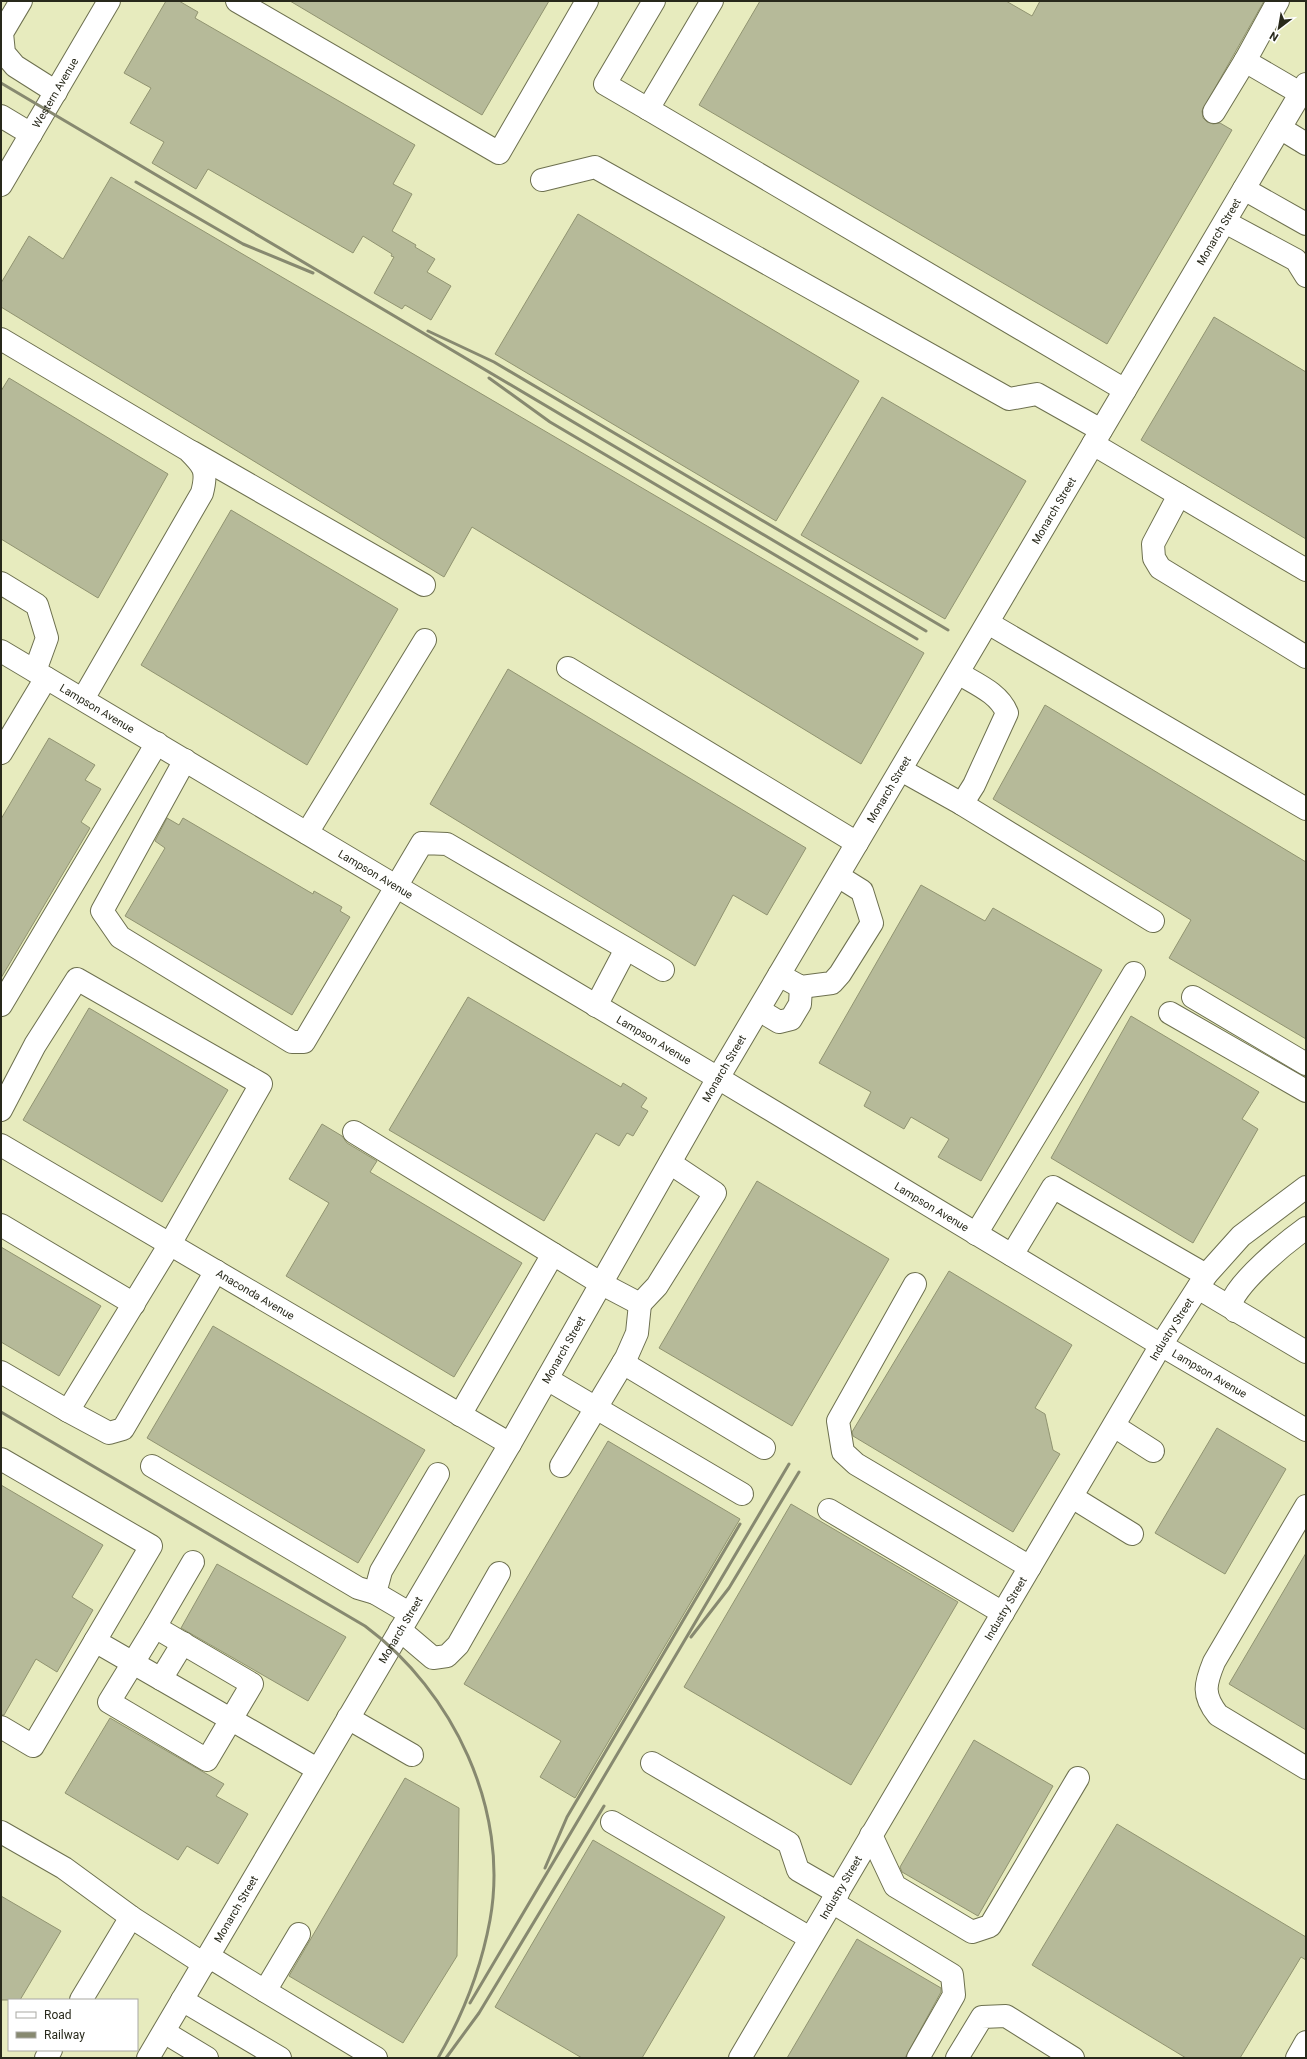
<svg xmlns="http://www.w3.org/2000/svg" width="1307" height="2059" font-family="Roboto,sans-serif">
  <rect width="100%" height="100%" fill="#f2f6d0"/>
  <path fill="#e7ebbe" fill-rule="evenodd" d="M 1,1 L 1306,1 L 1306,2058 L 1,2058 ZM 9,2000 L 137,2000 L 137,2050 L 9,2050 Z"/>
  <path fill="#b6ba99" stroke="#919471" d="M 166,1 L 179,1 L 198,12 L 195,18 L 415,145 L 393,184 L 412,194 L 392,231 L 416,245 L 415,247 L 435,259 L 427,272 L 451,286 L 431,320 L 405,305 L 402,309 L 374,293 L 394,257 L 391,256 L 392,254 L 363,236 L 353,253 L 208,169 L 196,189 L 152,163 L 164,142 L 130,123 L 151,88 L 124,73 Z
    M 290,1 L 549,1 L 482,115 Z
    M 760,1 L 1006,1 L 1032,16 L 1040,1 L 1264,1 L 1202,111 L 1203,118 L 1207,122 L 1213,124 L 1220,123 L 1232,130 L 1107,344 L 699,105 Z
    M 111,177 L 924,653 L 861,764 L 472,527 L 444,577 L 1,307 L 1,283 L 29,236 L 63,259 Z
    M 578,214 L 859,381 L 776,521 L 495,354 Z
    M 1214,317 L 1306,372 L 1306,539 L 1141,440 Z
    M 9,378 L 168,474 L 98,598 L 1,539 L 1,391 Z
    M 882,397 L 1026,481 L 945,619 L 801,535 Z
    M 231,510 L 398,609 L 307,765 L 141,665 Z
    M 508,669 L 806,848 L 767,915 L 733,895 L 695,966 L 430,804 Z
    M 1045,705 L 1306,862 L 1306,1039 L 1169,958 L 1191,920 L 993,799 Z
    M 49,738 L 95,765 L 85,780 L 101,789 L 81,822 L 90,828 L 1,978 L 1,819 Z
    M 167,818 L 179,825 L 183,818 L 313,894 L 314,891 L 342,907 L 340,911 L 350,917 L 292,1015 L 125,916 L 165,848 L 155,841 Z
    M 921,885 L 985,921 L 993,908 L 1102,970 L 981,1181 L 938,1157 L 949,1139 L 911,1117 L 904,1129 L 864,1106 L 871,1092 L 819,1063 Z
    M 468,997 L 621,1087 L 623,1083 L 647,1098 L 641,1107 L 648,1111 L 633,1136 L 627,1133 L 619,1146 L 596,1133 L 544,1221 L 389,1130 Z
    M 89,1008 L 228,1090 L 162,1202 L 23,1120 Z
    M 1131,1016 L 1259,1092 L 1242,1119 L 1258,1129 L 1193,1243 L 1051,1158 Z
    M 322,1124 L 342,1136 L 347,1143 L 377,1161 L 370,1172 L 522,1263 L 454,1377 L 286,1276 L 329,1203 L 289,1179 Z
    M 757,1181 L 889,1259 L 792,1426 L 659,1348 Z
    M 1,1247 L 101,1306 L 59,1376 L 1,1342 Z
    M 949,1271 L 1072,1345 L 1035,1408 L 1045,1414 L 1053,1450 L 1060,1454 L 1013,1532 L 853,1436 L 852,1432 Z
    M 213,1326 L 425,1450 L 358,1563 L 147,1438 Z
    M 1217,1428 L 1286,1469 L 1225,1574 L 1155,1533 Z
    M 608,1441 L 740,1519 L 575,1798 L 540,1777 L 561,1741 L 464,1684 Z
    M 1,1485 L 103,1545 L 72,1597 L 93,1610 L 57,1672 L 36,1659 L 4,1715 L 1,1715 Z
    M 791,1504 L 958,1602 L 851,1785 L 684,1687 Z
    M 1306,1553 L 1306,1730 L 1229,1684 Z
    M 217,1564 L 346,1637 L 308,1701 L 181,1628 Z
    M 110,1718 L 224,1784 L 216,1796 L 248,1814 L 218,1864 L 187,1846 L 178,1860 L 65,1793 Z
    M 974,1740 L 1053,1786 L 978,1916 L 902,1872 L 900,1867 Z
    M 405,1778 L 459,1808 L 457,1956 L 403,2043 L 289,1976 Z
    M 1117,1824 L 1306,1937 L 1306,1960 L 1301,1957 L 1240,2058 L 1186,2058 L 1032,1965 Z
    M 593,1840 L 725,1917 L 642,2058 L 582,2058 L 495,2007 Z
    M 1,1896 L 61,1931 L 20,2000 L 1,2000 Z
    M 857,1939 L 941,1988 L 941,1992 L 905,2058 L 787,2058 Z"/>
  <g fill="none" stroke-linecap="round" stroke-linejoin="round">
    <defs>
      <g id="minor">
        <path d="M 21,1 L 2,33 L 4,53 L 15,66 L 56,92"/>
        <path d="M 237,1 L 499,153 L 587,1"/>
        <path d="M 712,1 L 648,109 L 1125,390"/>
        <path d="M 1278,1 L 1245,61 L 1300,93"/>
        <path d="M 648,109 L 605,84 L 654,1"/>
        <path d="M 1214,112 L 1245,61"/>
        <path d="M 1,116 L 31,134"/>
        <path d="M 1280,128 L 1306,144"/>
        <path d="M 542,180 L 595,167 L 1009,399 L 1037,394 L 1101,430"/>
        <path id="s1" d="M 1,185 L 109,1"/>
        <path d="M 1244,189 L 1306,224"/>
        <path d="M 1225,222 L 1296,260 L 1306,276"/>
        <path d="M 1,339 L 188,450 C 204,466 208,470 202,493 L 83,699"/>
        <path d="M 1093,444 L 1306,570"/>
        <path d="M 192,452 L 424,585"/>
        <path d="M 1179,495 L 1153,544 L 1154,558 L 1160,568 L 1306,657"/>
        <path d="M 1,583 L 37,605 L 47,638 L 35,671"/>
        <path d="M 988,623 L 1306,809"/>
        <path d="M 568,668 L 857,843"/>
        <path d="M 1,753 L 46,678"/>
        <path d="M 185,760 L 102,911 L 120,937 L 292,1042 L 304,1042 L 422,843 L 447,844 L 663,970"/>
        <path d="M 901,770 L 962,804 L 974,785 L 1007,713 C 999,693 976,684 958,673"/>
        <path d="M 962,804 L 1153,921"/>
        <path d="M 307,833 L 425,640"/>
        <path d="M 779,975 L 801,987 L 832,983 L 840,974 L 872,923 L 862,891 L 838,876"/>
        <path d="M 1193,997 L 1306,1064"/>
        <path d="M 1,1005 L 157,743"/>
        <path d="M 596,1006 L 626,949"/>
        <path d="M 759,1010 L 779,1022 L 791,1019 L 800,1004 L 801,987"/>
        <path d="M 1170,1013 L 1306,1091"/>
        <path d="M 1,1110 L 35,1045 L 77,979 L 261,1084 L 170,1244 L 68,1411 L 1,1372"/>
        <path d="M 354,1132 L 602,1284 L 640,1304 L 657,1286 L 715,1193 L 670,1163"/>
        <path id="s2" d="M 1,1145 L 510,1444"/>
        <path d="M 1,1225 L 134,1304"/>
        <path d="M 976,1234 L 1134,973"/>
        <path d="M 1012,1255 L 1053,1187 L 1206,1275"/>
        <path d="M 915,1284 L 838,1421 L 843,1452 L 856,1464 L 1030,1567"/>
        <path d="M 1198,1288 L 1306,1352"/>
        <path d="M 1235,1311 L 1231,1303 C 1240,1280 1285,1243 1306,1228"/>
        <path d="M 623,1363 L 764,1448"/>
        <path d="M 547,1379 L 742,1494"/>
        <path d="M 68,1411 L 109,1433 L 123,1429 L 216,1271"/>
        <path d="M 460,1415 L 553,1254"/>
        <path d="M 1114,1426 L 1153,1451"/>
        <path d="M 1,1459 L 151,1546 L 95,1641 L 317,1769"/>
        <path d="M 152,1466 L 358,1588 L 375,1593"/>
        <path d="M 561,1466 L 626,1358 L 637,1333 L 640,1304"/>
        <path d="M 1072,1497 L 1132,1534"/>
        <path d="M 1306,1506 L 1214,1662 C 1205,1684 1202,1695 1218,1715 L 1306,1768"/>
        <path d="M 829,1510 L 1003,1613"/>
        <path d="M 409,1613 L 375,1593 L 381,1571 L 438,1474"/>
        <path d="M 155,1627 L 252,1684 L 207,1760 L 109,1702 Z"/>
        <path d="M 155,1627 L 193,1562"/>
        <path d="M 400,1630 L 433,1658 L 447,1656 L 458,1645 L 499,1573"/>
        <path d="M 161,1679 L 183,1643"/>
        <path d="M 348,1718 L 412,1755"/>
        <path d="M 1,1727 L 33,1746 L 95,1641"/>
        <path d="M 652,1763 L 789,1843 L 798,1870 L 838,1893"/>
        <path d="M 612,1822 L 810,1938"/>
        <path d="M 1,1832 L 64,1868 L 131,1917 L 204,1964"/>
        <path d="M 871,1835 L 895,1886 L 972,1932 L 990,1926 L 1078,1778"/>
        <path d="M 832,1902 L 952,1975 L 954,1995 L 918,2058"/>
        <path d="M 208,1956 L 265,1991 L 299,1934"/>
        <path d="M 265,1991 L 376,2058"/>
        <path d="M 81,2000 L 131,1917"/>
        <path d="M 182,2000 L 280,2058"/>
        <path d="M 164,2032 L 207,2058"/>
        <path d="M 46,2058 L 51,2050"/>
        <path id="s3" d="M 148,2058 L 510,1444 L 718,1078 L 1306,84"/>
        <path id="s4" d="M 740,2058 L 1161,1345 L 1206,1275 L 1241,1236 L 1306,1187"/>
        <path d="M 957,2058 L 982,2017 L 1006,2016 L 1073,2058"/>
        <path d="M 1297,2058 L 1306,2042"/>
      </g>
      <g id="major">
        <path id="s5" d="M 1,651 L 718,1078 L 1161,1345 L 1306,1430"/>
      </g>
    </defs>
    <use href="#minor" stroke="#6d704f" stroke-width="24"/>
    <use href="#major" stroke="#6d704f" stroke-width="24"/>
    <use href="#minor" stroke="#fff" stroke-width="22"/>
    <use href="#major" stroke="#fff" stroke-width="22"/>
    <path stroke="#878970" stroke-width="3" d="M 1,83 L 926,631
      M 136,182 L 243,244 L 313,273
      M 428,331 L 494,362 L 948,630
      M 489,378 L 550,422 L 917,639
      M 1,1412 L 365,1626 C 453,1691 510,1810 490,1920 C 481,1969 463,2015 438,2058
      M 691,1637 L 729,1588 L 799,1472
      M 545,1868 L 567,1817 L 740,1524
      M 470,2003 L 789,1464
      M 446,2058 L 479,2013 L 604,1806"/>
  </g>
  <g text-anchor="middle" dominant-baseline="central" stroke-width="3.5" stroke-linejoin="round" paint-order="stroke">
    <g font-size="11" fill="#28291b" stroke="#fff">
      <text stroke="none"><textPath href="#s1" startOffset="107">Western Avenue</textPath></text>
      <text stroke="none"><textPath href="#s3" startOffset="2117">Monarch Street</textPath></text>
      <text stroke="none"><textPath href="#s3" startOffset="1793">Monarch Street</textPath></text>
      <text stroke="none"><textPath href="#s5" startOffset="112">Lampson Avenue</textPath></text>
      <text stroke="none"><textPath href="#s3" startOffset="1469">Monarch Street</textPath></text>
      <text stroke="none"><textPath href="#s5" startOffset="436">Lampson Avenue</textPath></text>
      <text stroke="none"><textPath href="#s5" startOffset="760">Lampson Avenue</textPath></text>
      <text stroke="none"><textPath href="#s3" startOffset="1145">Monarch Street</textPath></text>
      <text stroke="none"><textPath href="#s5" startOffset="1084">Lampson Avenue</textPath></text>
      <text stroke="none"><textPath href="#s2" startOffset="295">Anaconda Avenue</textPath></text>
      <text stroke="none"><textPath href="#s4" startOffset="847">Industry Street</textPath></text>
      <text stroke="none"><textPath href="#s3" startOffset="821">Monarch Street</textPath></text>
      <text stroke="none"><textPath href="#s5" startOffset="1408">Lampson Avenue</textPath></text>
      <text stroke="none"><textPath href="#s4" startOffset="522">Industry Street</textPath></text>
      <text stroke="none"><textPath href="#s3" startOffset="497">Monarch Street</textPath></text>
      <text stroke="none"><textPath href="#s4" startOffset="198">Industry Street</textPath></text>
      <text stroke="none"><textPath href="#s3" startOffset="173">Monarch Street</textPath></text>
    </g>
  </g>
  <rect width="1307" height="2059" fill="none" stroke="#28291b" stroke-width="4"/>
  <rect x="8" y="1999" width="130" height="52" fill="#ffffff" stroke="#a9a9a4"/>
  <rect x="16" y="2012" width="20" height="6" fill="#ffffff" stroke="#a9a9a4"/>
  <text x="44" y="2019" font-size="12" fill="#28291b">Road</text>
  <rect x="16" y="2032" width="20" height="6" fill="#878970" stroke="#a9a9a4"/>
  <text x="44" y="2039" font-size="12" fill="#28291b">Railway</text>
  <g transform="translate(1279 28) rotate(211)" stroke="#ffffff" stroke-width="3" paint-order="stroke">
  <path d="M0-3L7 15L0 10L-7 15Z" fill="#28291b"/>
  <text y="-6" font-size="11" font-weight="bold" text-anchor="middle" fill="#28291b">N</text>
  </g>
</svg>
